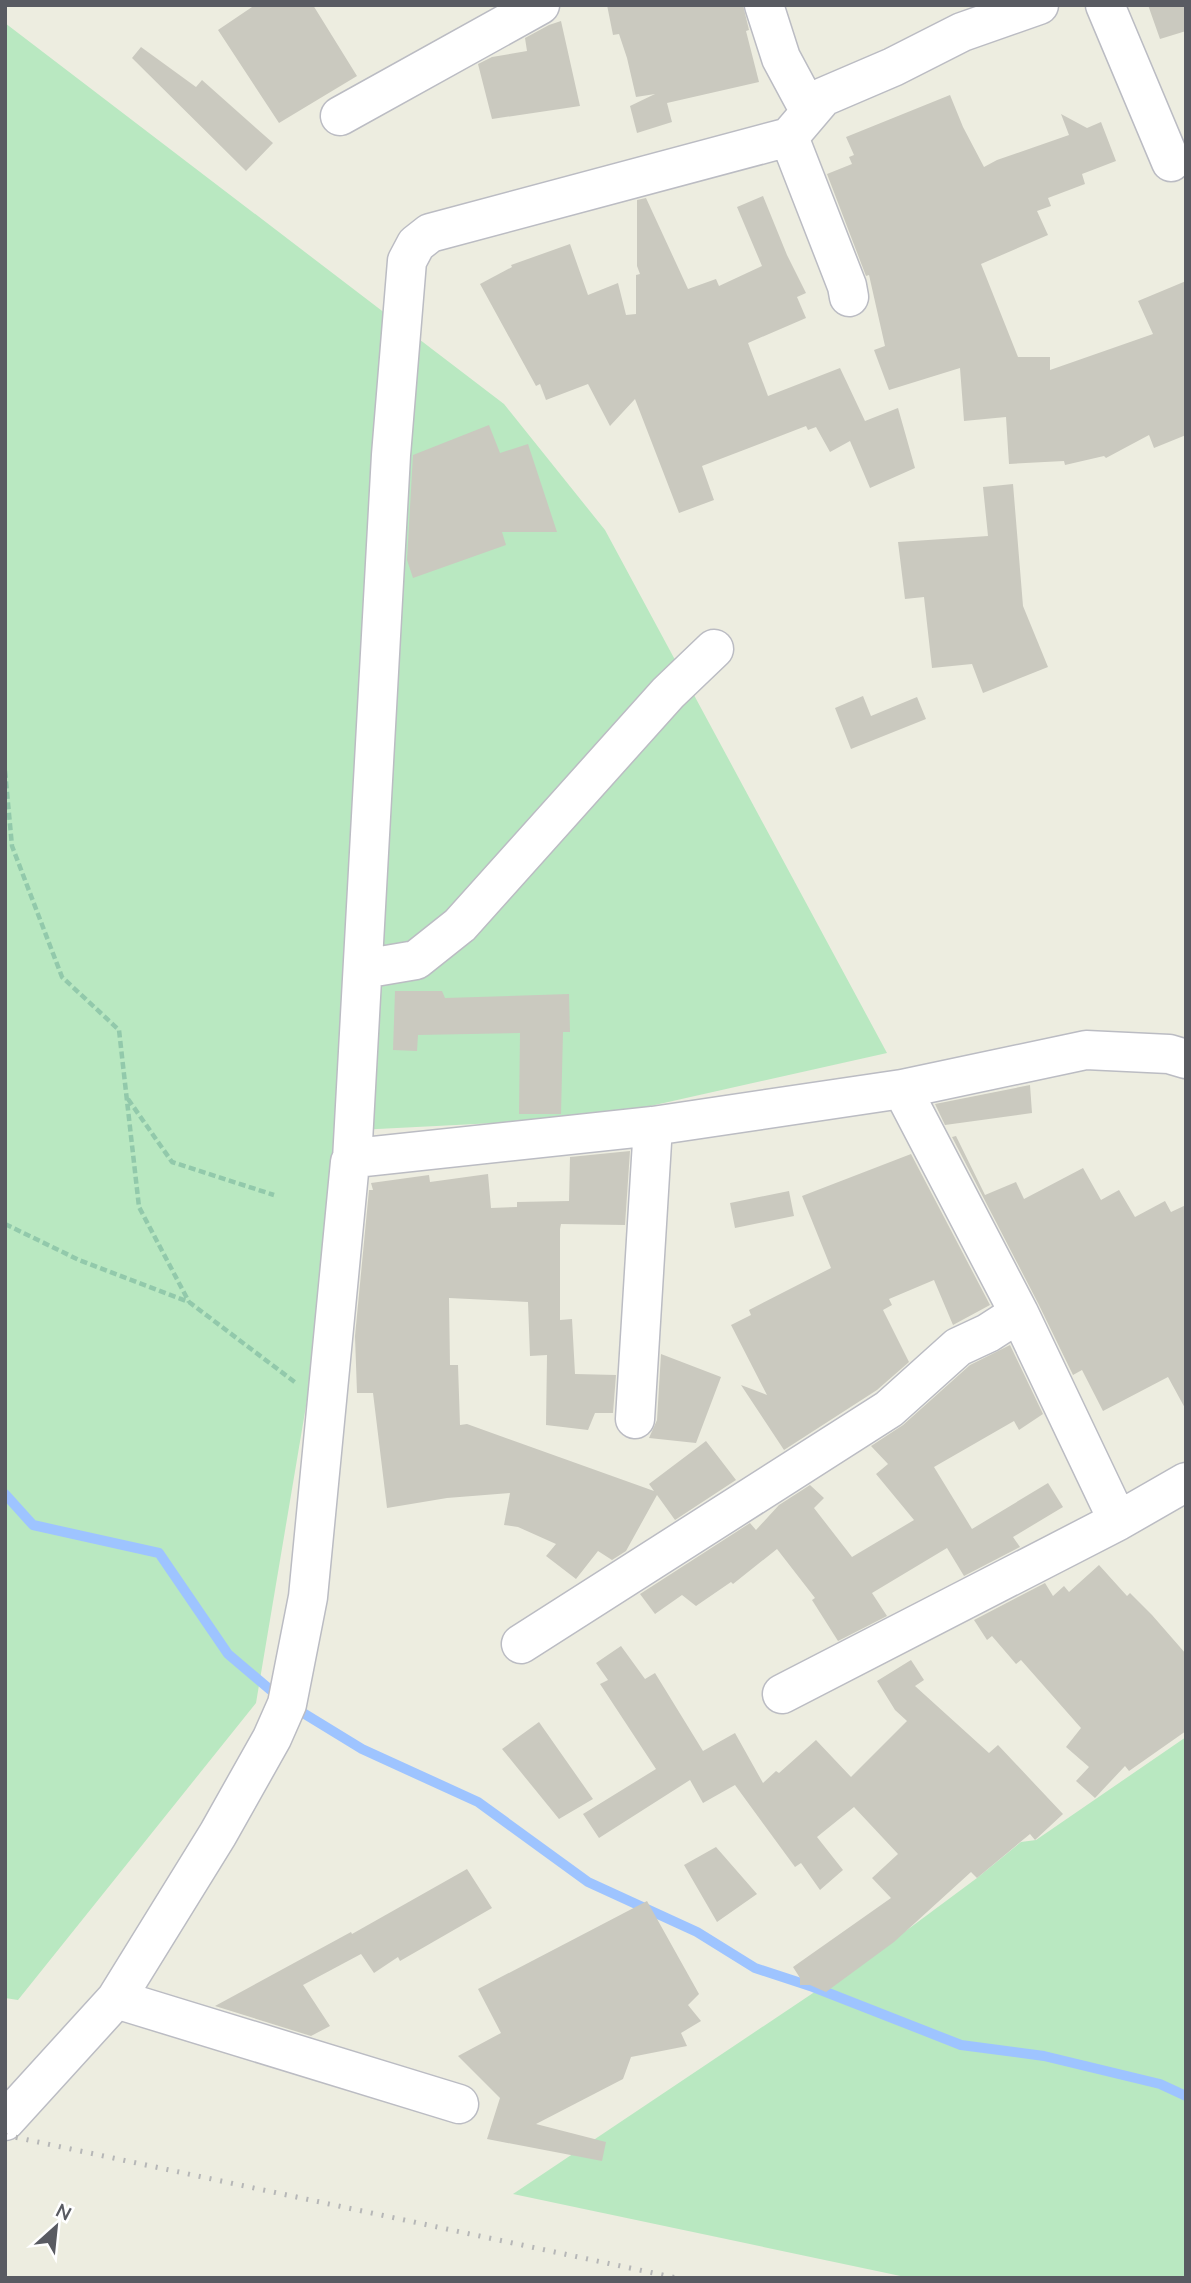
<svg xmlns="http://www.w3.org/2000/svg" width="1191" height="2283" font-family="Mulish,sans-serif">
  <rect width="100%" height="100%" fill="#edede0"/>
  <path fill="#b9e8c1" d="M 5,23 L 504,404 L 605,530 L 887,1053 L 597,1118 L 338,1131 L 308,1394 L 256,1703 L 18,2000 L 5,1998 Z
    M 1186,1737 L 1186,2278 L 910,2278 L 513,2194 L 907,1930 L 977,1878 L 1021,1842 L 1036,1840 Z"/>
  <g fill="none" stroke-linecap="round" stroke-linejoin="round">
    <path stroke="#9ec4ff" stroke-width="10" d="M 5,1494 L 33,1525 L 159,1553 L 228,1654 L 280,1698
      M 295,1708 L 362,1749 L 478,1802 L 588,1882 L 697,1932 L 755,1968 L 813,1987 L 961,2045 L 1044,2056 L 1160,2084 L 1186,2096"/>
  </g>
  <path fill="#cac9bf" d="M 255,5 L 313,5 L 357,76 L 279,123 L 218,30 Z
    M 607,5 L 743,5 L 749,30 L 746,31 L 759,82 L 667,103 L 672,122 L 637,133 L 630,106 L 655,94 L 636,97 L 627,58 L 619,34 L 613,35 Z
    M 1148,5 L 1186,5 L 1186,31 L 1160,39 Z
    M 561,21 L 580,106 L 492,119 L 478,64 L 492,57 L 527,51 L 525,38 L 549,25 Z
    M 141,47 L 196,87 L 202,80 L 273,143 L 246,171 L 132,58 Z
    M 950,95 L 963,127 L 984,167 L 997,160 L 1069,135 L 1061,114 L 1087,128 L 1101,122 L 1116,161 L 1082,174 L 1085,184 L 1048,198 L 1051,206 L 1037,211 L 1048,235 L 981,264 L 1018,357 L 1050,357 L 1050,370 L 1153,334 L 1138,301 L 1186,281 L 1186,435 L 1154,448 L 1149,435 L 1106,458 L 1104,456 L 1065,465 L 1064,461 L 1009,464 L 1006,417 L 964,421 L 960,368 L 889,390 L 874,350 L 885,346 L 869,275 L 866,276 L 827,174 L 852,164 L 849,157 L 854,155 L 846,137 Z
    M 763,196 L 787,255 L 806,293 L 797,297 L 806,318 L 748,343 L 768,396 L 840,368 L 865,421 L 898,408 L 915,468 L 870,488 L 850,441 L 830,452 L 816,427 L 808,430 L 806,426 L 702,466 L 714,500 L 679,513 L 635,399 L 610,426 L 588,384 L 546,400 L 540,384 L 536,386 L 480,284 L 512,267 L 511,265 L 570,244 L 588,295 L 618,283 L 626,315 L 636,314 L 636,275 L 640,274 L 637,266 L 637,200 L 646,198 L 688,289 L 716,279 L 719,286 L 762,266 L 737,207 Z
    M 489,425 L 500,453 L 528,444 L 557,532 L 502,532 L 506,545 L 413,578 L 407,560 L 413,455 Z
    M 1013,484 L 1023,606 L 1048,667 L 983,693 L 972,664 L 932,668 L 924,597 L 905,599 L 898,542 L 988,536 L 983,487 Z
    M 863,696 L 871,716 L 917,697 L 926,719 L 851,749 L 835,708 Z
    M 395,991 L 442,991 L 445,998 L 569,994 L 570,1032 L 563,1032 L 561,1114 L 519,1114 L 520,1033 L 418,1035 L 417,1051 L 393,1050 Z
    M 1030,1085 L 1032,1113 L 945,1125 L 935,1104 Z
    M 956,1136 L 985,1195 L 1016,1182 L 1024,1199 L 1083,1168 L 1101,1200 L 1119,1190 L 1135,1217 L 1165,1201 L 1171,1212 L 1186,1205 L 1186,1410 L 1168,1377 L 1103,1411 L 1082,1370 L 1073,1375 L 1038,1303 L 952,1137 Z
    M 630,1151 L 625,1225 L 561,1224 L 560,1229 L 560,1320 L 572,1319 L 575,1374 L 616,1375 L 613,1413 L 595,1413 L 588,1430 L 546,1425 L 547,1355 L 530,1356 L 528,1302 L 449,1298 L 450,1365 L 458,1365 L 460,1425 L 467,1424 L 654,1491 L 649,1484 L 706,1441 L 736,1480 L 675,1520 L 657,1495 L 626,1551 L 612,1560 L 598,1551 L 576,1579 L 546,1556 L 556,1544 L 518,1527 L 504,1525 L 510,1493 L 447,1498 L 387,1508 L 373,1393 L 357,1393 L 355,1336 L 369,1190 L 373,1190 L 371,1183 L 429,1175 L 430,1182 L 488,1174 L 491,1208 L 517,1207 L 517,1202 L 569,1201 L 570,1157 Z
    M 911,1154 L 990,1305 L 953,1325 L 934,1280 L 889,1299 L 892,1305 L 883,1310 L 909,1362 L 877,1390 L 784,1450 L 741,1385 L 767,1395 L 731,1325 L 751,1315 L 749,1310 L 831,1268 L 802,1196 Z
    M 789,1191 L 794,1216 L 735,1228 L 730,1203 Z
    M 1010,1345 L 1043,1414 L 1019,1430 L 1014,1421 L 934,1467 L 972,1529 L 1048,1483 L 1063,1507 L 1013,1537 L 1020,1547 L 964,1576 L 947,1548 L 872,1593 L 887,1616 L 838,1641 L 812,1600 L 815,1598 L 777,1549 L 733,1584 L 731,1582 L 696,1606 L 682,1595 L 655,1614 L 640,1594 L 750,1523 L 756,1530 L 779,1505 L 810,1485 L 824,1498 L 814,1508 L 852,1557 L 914,1520 L 876,1474 L 888,1464 L 871,1446 L 903,1425 L 970,1365 Z
    M 661,1354 L 721,1377 L 696,1443 L 649,1438 L 657,1420 Z
    M 1099,1565 L 1127,1596 L 1130,1593 L 1152,1615 L 1186,1654 L 1186,1731 L 1129,1771 L 1125,1766 L 1095,1798 L 1076,1781 L 1089,1767 L 1066,1747 L 1081,1728 L 1021,1660 L 1016,1664 L 992,1636 L 987,1640 L 974,1620 L 1045,1583 L 1053,1596 L 1064,1586 L 1069,1592 Z
    M 621,1646 L 645,1679 L 655,1673 L 703,1751 L 735,1733 L 763,1783 L 776,1771 L 779,1773 L 816,1740 L 851,1777 L 907,1721 L 895,1710 L 877,1681 L 911,1660 L 924,1680 L 915,1686 L 989,1753 L 998,1745 L 1063,1814 L 1035,1840 L 1030,1834 L 977,1878 L 971,1872 L 894,1942 L 826,1992 L 810,1985 L 800,1985 L 800,1978 L 793,1967 L 891,1898 L 872,1878 L 898,1854 L 854,1807 L 817,1837 L 843,1870 L 820,1890 L 801,1863 L 795,1867 L 735,1785 L 703,1803 L 690,1780 L 599,1838 L 583,1814 L 656,1769 L 600,1684 L 608,1680 L 596,1663 Z
    M 539,1722 L 593,1799 L 559,1819 L 502,1749 Z
    M 716,1847 L 757,1894 L 717,1922 L 684,1865 Z
    M 467,1869 L 492,1908 L 400,1961 L 398,1957 L 374,1973 L 361,1954 L 303,1985 L 330,2026 L 311,2036 L 215,2006 L 351,1932 L 352,1934 Z
    M 647,1901 L 699,1994 L 688,2005 L 701,2021 L 681,2033 L 687,2046 L 631,2057 L 623,2079 L 536,2124 L 606,2142 L 602,2161 L 487,2139 L 500,2098 L 458,2056 L 501,2033 L 478,1989 Z"/>
  <g fill="none" stroke-linecap="round" stroke-linejoin="round">
    <defs>
      <path id="minor" d="M 764,5 L 781,58 L 810,112
        M 1105,5 L 1171,162
        M 340,116 L 540,5
        M 849,297 L 847,286 L 789,137 L 823,97 L 893,67 L 962,32 L 1039,5
        M 363,969 L 416,960 L 460,925 L 668,693 L 714,649
        M 902,1089 L 1019,1313 L 1118,1521
        M 352,1160 L 391,455 L 407,261 L 416,244 L 430,233 L 789,137
        M 635,1419 L 653,1126
        M 521,1644 L 889,1409 L 958,1347 L 988,1333 L 1019,1313
        M 782,1694 L 1118,1521 L 1186,1482
        M 116,1999 L 459,2104
        M 5,2121 L 116,1999 L 218,1834 L 272,1738 L 287,1704 L 308,1597 L 350,1162 L 355,1158 L 653,1126 L 902,1089 L 1086,1050 L 1169,1054 L 1186,1059"/>
    </defs>
    <use href="#minor" stroke="#bbbcc3" stroke-width="41"/>
    <path stroke="#92c9ab" stroke-width="4.5" stroke-dasharray="7 3.5" stroke-linecap="butt" d="M 5,771 L 12,846 L 62,977 L 119,1030 L 139,1207 L 189,1302
      M 128,1099 L 172,1162 L 274,1195
      M 5,1224 L 79,1260 L 189,1302 L 296,1383"/>
    <use href="#minor" stroke="#fff" stroke-width="38"/>
    <path stroke="#b6b7b7" stroke-width="5" stroke-dasharray="2 9" stroke-linecap="butt" d="M 5,2135 L 677,2278"/>
  </g>
  <rect width="1191" height="2283" fill="none" stroke="#595b62" stroke-width="14"/>
  <g transform="translate(56 2227) rotate(27)" stroke="#ffffff" stroke-width="5" paint-order="stroke">
  <path d="M0-5L12 26L0 18L-12 26Z" fill="#595b62"/>
  <text y="-10" font-size="19" font-weight="bold" text-anchor="middle" fill="#595b62">N</text>
  </g>
</svg>
